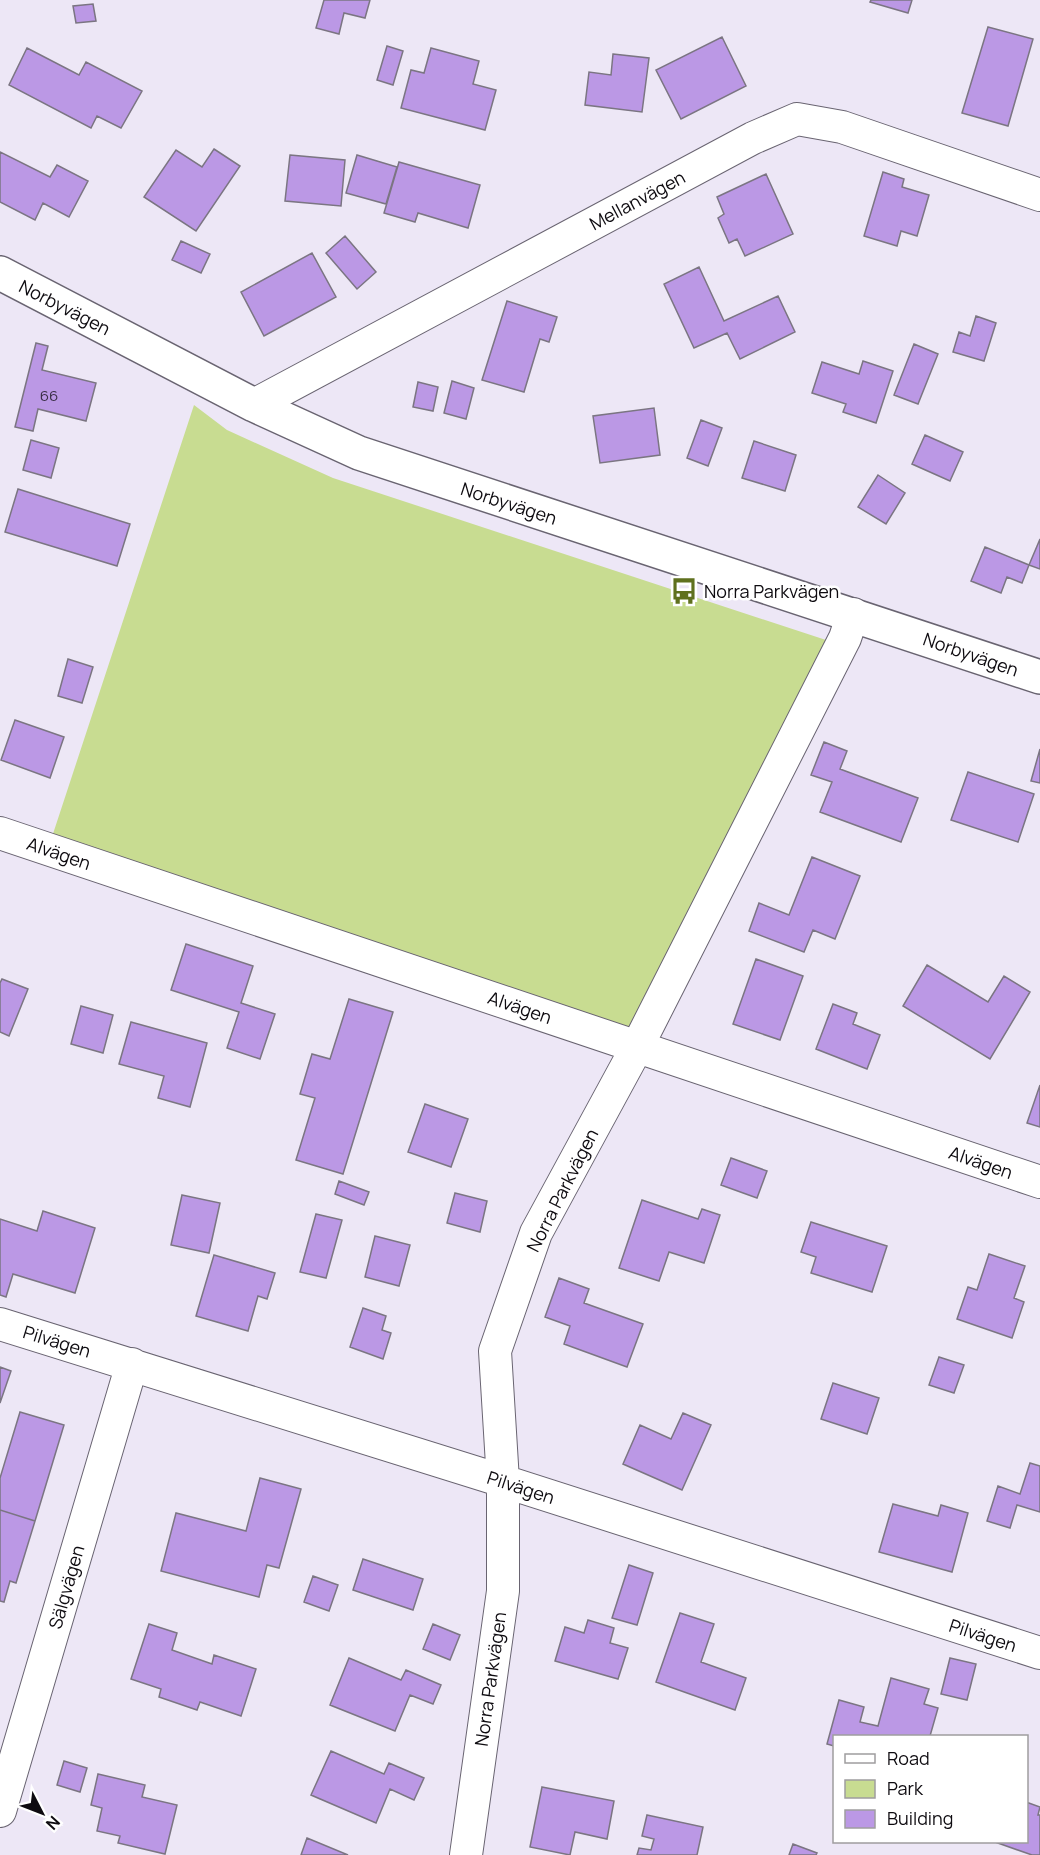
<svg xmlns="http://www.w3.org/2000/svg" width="1040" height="1855" font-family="Manrope,sans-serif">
  <rect width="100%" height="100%" fill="#ede7f6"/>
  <path fill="#c8dc91" d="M 194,405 L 227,430 L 333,478 L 826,640 L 845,638 L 637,1047 L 48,849 Z"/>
  <path fill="#bb98e5" stroke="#7b7582" stroke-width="1.5" d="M 324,0 L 370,0 L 365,18 L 344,13 L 339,34 L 316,28 Z
    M 871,0 L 912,0 L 908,13 L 870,2 Z
    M 93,4 L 96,21 L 76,23 L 73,6 Z
    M 988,27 L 1033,39 L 1008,126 L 962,113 Z
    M 722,37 L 746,86 L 681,119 L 656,70 Z
    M 387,46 L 403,51 L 393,85 L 377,80 Z
    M 27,48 L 79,75 L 86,62 L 142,91 L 121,128 L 97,116 L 91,128 L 9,85 Z
    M 431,48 L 479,61 L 473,84 L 496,90 L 485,130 L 401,108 L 411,70 L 424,73 Z
    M 613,54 L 649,58 L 642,112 L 585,105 L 589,72 L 611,75 Z
    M 214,149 L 240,166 L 196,231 L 144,197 L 176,150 L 202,167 Z
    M 0,152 L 50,177 L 57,165 L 88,181 L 69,217 L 43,203 L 35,220 L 0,202 Z
    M 290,155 L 345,160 L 341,206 L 285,201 Z
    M 357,155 L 397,167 L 386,204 L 346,193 Z
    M 399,162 L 480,185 L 468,228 L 418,213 L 415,222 L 384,213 Z
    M 883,172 L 904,179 L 902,187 L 929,195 L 917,236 L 901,231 L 897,246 L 864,236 Z
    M 766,174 L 793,234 L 745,256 L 737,239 L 729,243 L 718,218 L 724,214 L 717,197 Z
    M 345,236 L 376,272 L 357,289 L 326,253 Z
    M 181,241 L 210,254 L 201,273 L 172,260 Z
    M 312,253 L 336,297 L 264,336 L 241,292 Z
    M 699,267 L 724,321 L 778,296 L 795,332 L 740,359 L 727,333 L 694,348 L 664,284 Z
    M 507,301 L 557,317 L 549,342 L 540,339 L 524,392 L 482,380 Z
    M 976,316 L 996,323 L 984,361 L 953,352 L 959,332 L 970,336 Z
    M 36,343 L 48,346 L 42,370 L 96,383 L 86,421 L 38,409 L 33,431 L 15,427 Z
    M 914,344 L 938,354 L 918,404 L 894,395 Z
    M 863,361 L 893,371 L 876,423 L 843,412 L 846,404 L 812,393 L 822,362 L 859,374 Z
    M 452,381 L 474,388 L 466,419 L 444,413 Z
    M 418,382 L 438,387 L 433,411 L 413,407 Z
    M 654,408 L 660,455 L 600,463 L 593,416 Z
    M 701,420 L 722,428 L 708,466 L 687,458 Z
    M 925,435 L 963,452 L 950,481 L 912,464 Z
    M 31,440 L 59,448 L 51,478 L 23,470 Z
    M 754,441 L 796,455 L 785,491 L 742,478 Z
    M 878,475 L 905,493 L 886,524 L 858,507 Z
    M 18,489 L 130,524 L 117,566 L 5,532 Z
    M 1040,539 L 1040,569 L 1029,565 Z
    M 985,547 L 1029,565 L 1022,583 L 1007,577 L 1001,593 L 971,581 Z
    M 68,659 L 93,667 L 82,703 L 58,696 Z
    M 15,720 L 64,737 L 50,778 L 1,760 Z
    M 824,742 L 847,751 L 840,769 L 918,798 L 901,842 L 820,812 L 832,782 L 811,775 Z
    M 1040,749 L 1040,783 L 1031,781 Z
    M 968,772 L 1034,794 L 1018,842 L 951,820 Z
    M 812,857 L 860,876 L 835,939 L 813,930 L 804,952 L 749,931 L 759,903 L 789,915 Z
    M 186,944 L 253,966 L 241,1003 L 275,1014 L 260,1059 L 227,1048 L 239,1012 L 171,990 Z
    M 756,959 L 803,976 L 780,1040 L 733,1024 Z
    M 927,965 L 988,1002 L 1004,976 L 1030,992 L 990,1059 L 903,1006 Z
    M 2,979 L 28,989 L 9,1036 L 0,1032 L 0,983 Z
    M 349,999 L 393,1012 L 343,1174 L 296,1160 L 315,1098 L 300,1094 L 312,1054 L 330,1059 Z
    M 833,1004 L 857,1013 L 853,1024 L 880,1035 L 867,1069 L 816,1049 Z
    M 81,1006 L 113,1015 L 103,1053 L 71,1044 Z
    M 131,1022 L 207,1043 L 190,1107 L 158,1098 L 164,1076 L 119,1064 Z
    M 1040,1085 L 1040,1127 L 1027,1123 Z
    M 425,1104 L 468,1119 L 451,1167 L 408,1152 Z
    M 731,1158 L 767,1171 L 757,1198 L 721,1185 Z
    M 339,1181 L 369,1192 L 364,1205 L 335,1194 Z
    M 455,1193 L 487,1201 L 480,1232 L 447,1223 Z
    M 182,1195 L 220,1203 L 209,1253 L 171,1245 Z
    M 642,1200 L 698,1219 L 702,1209 L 720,1215 L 704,1263 L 669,1252 L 659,1281 L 619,1268 Z
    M 43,1211 L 95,1228 L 75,1293 L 13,1274 L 6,1297 L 0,1295 L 0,1219 L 37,1231 Z
    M 316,1214 L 342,1220 L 326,1278 L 300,1272 Z
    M 811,1222 L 887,1246 L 872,1292 L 811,1273 L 816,1257 L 801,1252 Z
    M 375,1236 L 410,1245 L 399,1286 L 365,1277 Z
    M 989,1254 L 1025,1266 L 1014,1298 L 1024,1302 L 1012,1338 L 957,1319 L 968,1287 L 977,1290 Z
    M 214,1255 L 275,1273 L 267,1299 L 258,1296 L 248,1331 L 196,1316 Z
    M 559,1278 L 589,1289 L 584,1303 L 643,1324 L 627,1367 L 564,1344 L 570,1326 L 545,1317 Z
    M 363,1308 L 386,1316 L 382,1330 L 391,1333 L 383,1359 L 350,1347 Z
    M 939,1357 L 964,1365 L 954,1393 L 929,1385 Z
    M 0,1367 L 11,1371 L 0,1403 Z
    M 833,1383 L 879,1398 L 867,1434 L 821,1419 Z
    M 20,1412 L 64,1425 L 35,1521 L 0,1510 L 0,1478 Z
    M 683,1413 L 711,1425 L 682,1490 L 623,1464 L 640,1425 L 671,1439 Z
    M 1030,1463 L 1040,1466 L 1040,1512 L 1017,1505 L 1010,1528 L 987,1521 L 998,1486 L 1020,1494 Z
    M 260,1478 L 301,1489 L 279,1568 L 267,1565 L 259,1597 L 161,1571 L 176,1513 L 246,1531 Z
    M 893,1504 L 938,1516 L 941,1505 L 968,1513 L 952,1572 L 879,1552 Z
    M 0,1510 L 35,1521 L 16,1583 L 10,1581 L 4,1602 L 0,1601 Z
    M 363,1559 L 423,1579 L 413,1610 L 353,1590 Z
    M 629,1565 L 653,1573 L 637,1625 L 612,1618 Z
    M 313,1576 L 338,1585 L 329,1611 L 304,1602 Z
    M 680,1613 L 714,1624 L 701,1662 L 746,1678 L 735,1710 L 656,1682 Z
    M 588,1620 L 614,1628 L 610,1643 L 628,1648 L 618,1679 L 555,1661 L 565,1627 L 584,1633 Z
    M 149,1624 L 177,1633 L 172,1650 L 212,1664 L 214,1655 L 256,1669 L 241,1716 L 200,1702 L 197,1710 L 159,1697 L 161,1689 L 131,1679 Z
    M 433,1624 L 460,1635 L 450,1660 L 423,1649 Z
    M 349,1658 L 401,1680 L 406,1670 L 441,1685 L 433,1704 L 410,1695 L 395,1731 L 330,1705 Z
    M 950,1658 L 976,1664 L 967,1700 L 941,1694 Z
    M 891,1678 L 929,1689 L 924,1704 L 938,1708 L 930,1736 L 834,1736 L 834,1746 L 827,1744 L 839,1700 L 864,1707 L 860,1722 L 878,1726 Z
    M 331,1751 L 384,1774 L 389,1763 L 424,1778 L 414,1800 L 390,1789 L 376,1823 L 311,1795 Z
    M 64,1761 L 87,1768 L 80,1792 L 57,1785 Z
    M 98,1774 L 145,1785 L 142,1797 L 177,1805 L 165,1854 L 118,1843 L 120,1836 L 97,1831 L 102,1808 L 91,1805 Z
    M 542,1787 L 614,1801 L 607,1839 L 575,1832 L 570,1855 L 530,1847 Z
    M 1026,1802 L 1040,1807 L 1038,1815 L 1040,1815 L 1040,1855 L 1032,1855 L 995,1842 L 1026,1842 Z
    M 647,1815 L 703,1827 L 697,1855 L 637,1855 L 639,1848 L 651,1850 L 654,1839 L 642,1836 Z
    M 307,1838 L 348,1855 L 301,1855 Z
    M 793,1844 L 817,1853 L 816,1855 L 789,1855 Z"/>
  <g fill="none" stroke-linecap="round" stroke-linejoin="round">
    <defs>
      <path id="minor" d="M 254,405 L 753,138 L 797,119 L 842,127 L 1040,195
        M 0,833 L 1040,1182
        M 0,1324 L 503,1481 L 1040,1653
        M 0,1811 L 132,1364
        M 466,1855 L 503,1591 L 503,1481 L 495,1351 L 536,1233 L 637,1047 L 845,638 L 853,614"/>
      <path id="tertiary" d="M 0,273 L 254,405 L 359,453 L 1040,677"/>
    </defs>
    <use href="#minor" stroke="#696471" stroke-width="34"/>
    <use href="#tertiary" stroke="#696471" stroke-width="36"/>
    <use href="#minor" stroke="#fff" stroke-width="32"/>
    <use href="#tertiary" stroke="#fff" stroke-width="33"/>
  </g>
  <defs>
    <symbol id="bus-bare" viewBox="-9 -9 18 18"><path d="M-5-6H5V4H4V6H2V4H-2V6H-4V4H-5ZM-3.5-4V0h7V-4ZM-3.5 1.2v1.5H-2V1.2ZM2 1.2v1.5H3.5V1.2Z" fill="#5f701e" stroke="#fff" stroke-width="2.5" paint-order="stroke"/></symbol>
  </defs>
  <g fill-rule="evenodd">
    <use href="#bus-bare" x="665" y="572" width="38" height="38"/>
  </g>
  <g text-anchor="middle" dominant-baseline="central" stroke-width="5" stroke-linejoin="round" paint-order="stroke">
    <g font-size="15" fill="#392e45">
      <text x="49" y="395">66</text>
    </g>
    <g font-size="18" fill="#0e0b10" stroke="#fff">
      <text transform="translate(637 200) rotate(-28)">Mellanvägen</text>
      <text transform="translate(65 307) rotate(27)">Norbyvägen</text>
      <text transform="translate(509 503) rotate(18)">Norbyvägen</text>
      <text transform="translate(971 654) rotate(19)">Norbyvägen</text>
      <text transform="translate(59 853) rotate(19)">Alvägen</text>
      <text transform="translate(520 1007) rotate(19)">Alvägen</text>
      <text transform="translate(981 1162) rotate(19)">Alvägen</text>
      <text transform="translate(562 1190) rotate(-63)">Norra Parkvägen</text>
      <text transform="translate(57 1341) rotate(17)">Pilvägen</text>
      <text transform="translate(521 1487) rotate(18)">Pilvägen</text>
      <text transform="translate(66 1587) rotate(-74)">Sälgvägen</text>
      <text transform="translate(983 1635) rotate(18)">Pilvägen</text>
      <text transform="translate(490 1679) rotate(-82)">Norra Parkvägen</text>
    </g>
    <g font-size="18" fill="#0e0b10" stroke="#fff" text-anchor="start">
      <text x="704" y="591">Norra Parkvägen</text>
    </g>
  </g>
  <rect x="833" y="1735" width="195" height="108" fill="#ffffff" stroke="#9f9d9f" stroke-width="1.5"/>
  <rect x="845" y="1754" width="30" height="9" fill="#ffffff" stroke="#9f9d9f" stroke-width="1.5"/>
  <text x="887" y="1765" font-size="18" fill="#0e0b10">Road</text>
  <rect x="845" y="1780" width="30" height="18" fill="#c8dc91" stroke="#9f9d9f" stroke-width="1.5"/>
  <text x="887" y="1795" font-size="18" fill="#0e0b10">Park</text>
  <rect x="845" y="1810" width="30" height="18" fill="#bb98e5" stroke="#9f9d9f" stroke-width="1.5"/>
  <text x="887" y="1825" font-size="18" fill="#0e0b10">Building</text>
  <g transform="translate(42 1813) rotate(132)" stroke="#ffffff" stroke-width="4.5" paint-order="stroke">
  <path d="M0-4.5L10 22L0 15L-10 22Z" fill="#0e0b10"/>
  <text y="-9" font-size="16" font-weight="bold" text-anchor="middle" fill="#0e0b10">N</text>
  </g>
</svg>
